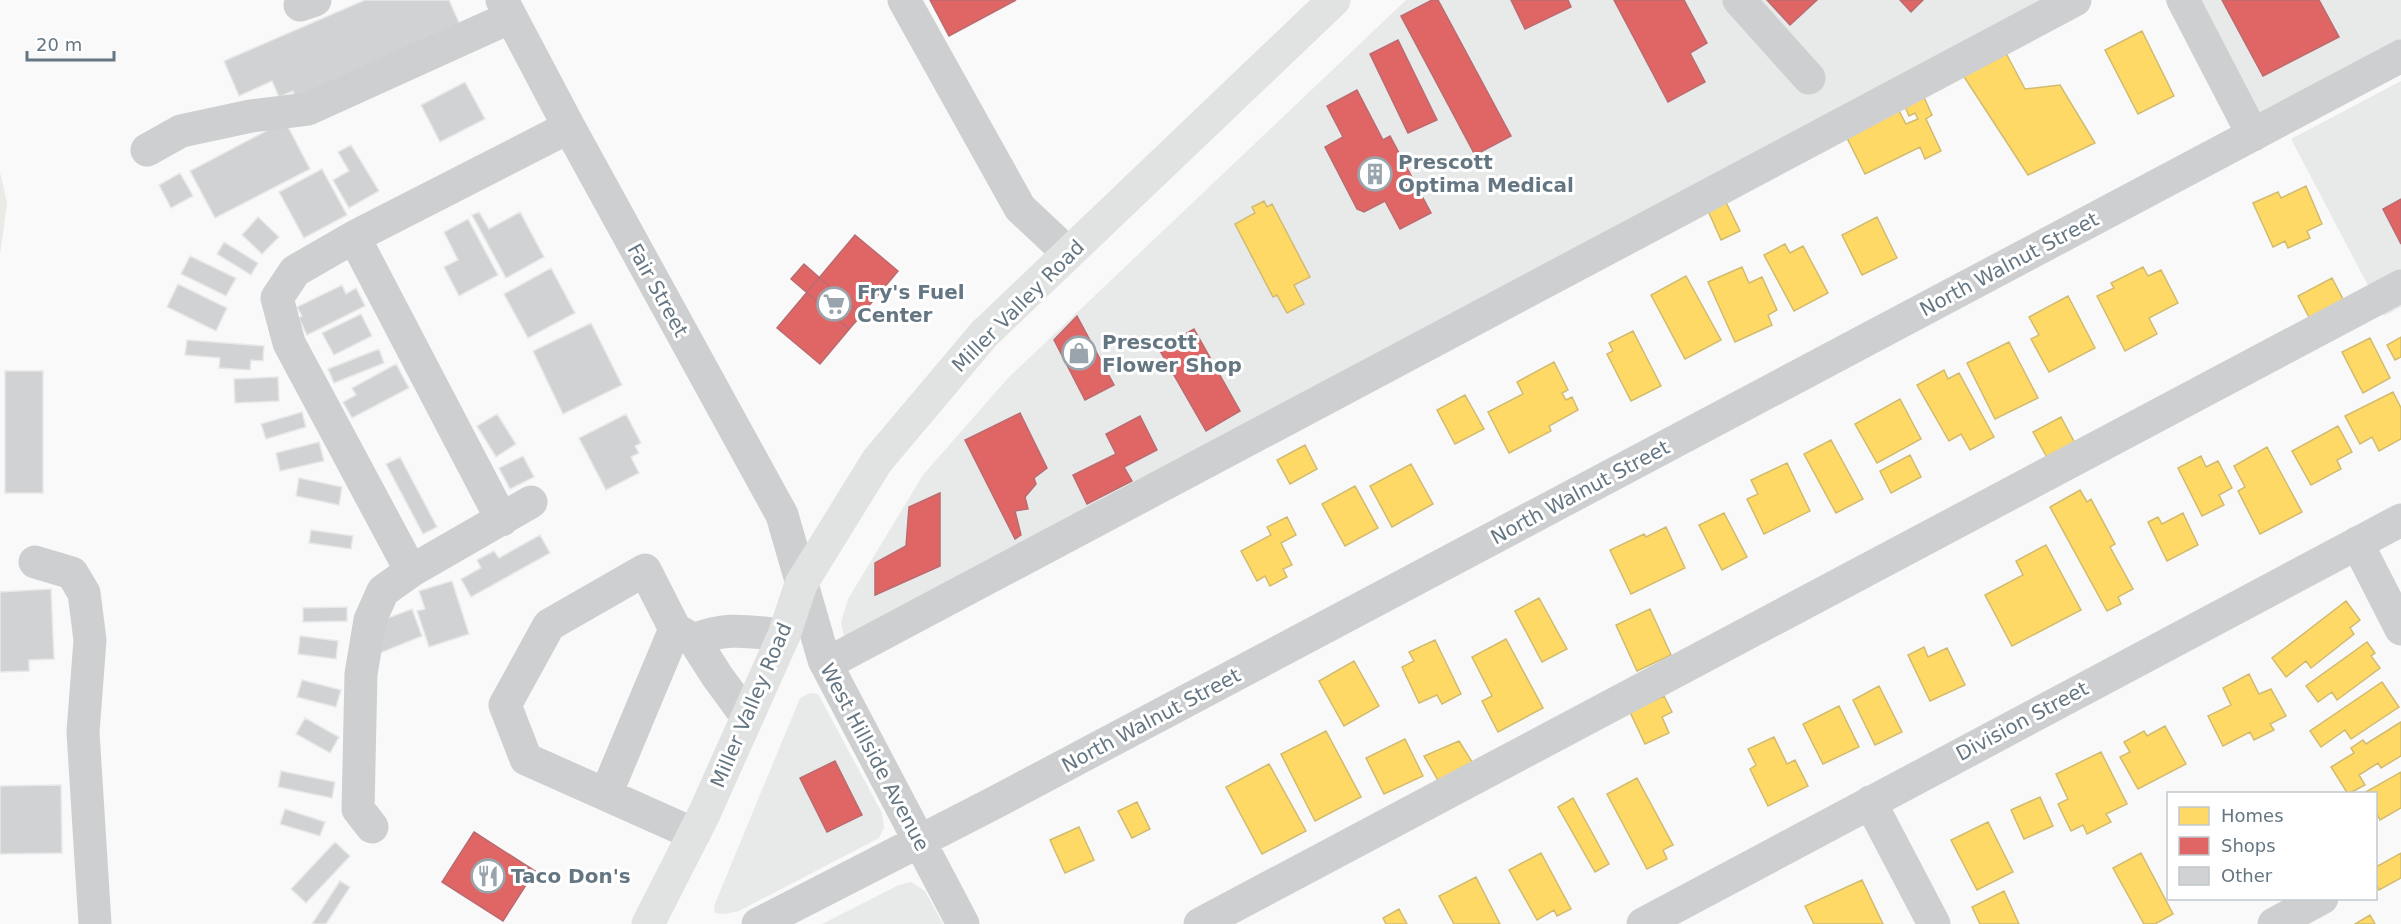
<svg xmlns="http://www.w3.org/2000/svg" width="2401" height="924" font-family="'DejaVu Sans',sans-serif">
  <rect width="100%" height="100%" fill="#f9f9f9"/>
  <path fill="#e8e9e9" d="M 1406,0 L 2092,0 L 848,656 L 841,622 L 848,599 L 923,475 L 1008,378 Z
    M 2165,0 L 2401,0 L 2401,42 L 2235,134 Z
    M 2401,81 L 2401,307 L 2384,316 L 2291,139 Z
    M 810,693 L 818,694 L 882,813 L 884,828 L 879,838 L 739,911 L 725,914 L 715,913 L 714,906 L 800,698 Z
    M 911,882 L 925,891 L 943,924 L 822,924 L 899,885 Z"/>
  <path fill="#e8ebe6" d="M 0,172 L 7,203 L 0,255 Z"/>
  <path fill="#ffd966" stroke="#d1bb6f" stroke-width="1.5" d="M 2142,31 L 2174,96 L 2138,114 L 2105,50 Z
    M 1999,40 L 2025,89 L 2060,85 L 2095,143 L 2028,175 L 1957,66 Z
    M 1923,95 L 1932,115 L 1926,119 L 1941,151 L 1925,159 L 1920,147 L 1865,174 L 1845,134 L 1898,109 L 1906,124 L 1918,119 L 1915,113 L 1909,116 L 1904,104 Z
    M 2306,186 L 2322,224 L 2307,231 L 2310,238 L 2288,248 L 2285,241 L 2273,247 L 2253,203 L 2278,192 L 2281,198 Z
    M 1723,196 L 1740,231 L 1721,240 L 1705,204 Z
    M 1264,201 L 1267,207 L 1272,204 L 1310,277 L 1294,285 L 1304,304 L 1287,313 L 1277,295 L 1273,297 L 1235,224 L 1255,213 L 1252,207 Z
    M 1877,217 L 1897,258 L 1862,275 L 1842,235 Z
    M 1785,244 L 1790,253 L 1803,246 L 1828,293 L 1794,311 L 1764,255 Z
    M 1742,267 L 1749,283 L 1762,277 L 1777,310 L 1768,315 L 1772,325 L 1735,342 L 1708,282 Z
    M 2143,267 L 2148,276 L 2161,270 L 2178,303 L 2149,318 L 2157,334 L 2125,351 L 2097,296 L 2114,288 L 2111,283 Z
    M 1686,276 L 1721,340 L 1685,359 L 1651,295 Z
    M 2332,278 L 2344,301 L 2310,319 L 2298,296 Z
    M 2068,296 L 2095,348 L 2049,372 L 2031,339 L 2039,335 L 2029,317 Z
    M 1633,331 L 1661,386 L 1631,401 L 1607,354 L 1613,351 L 1609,343 Z
    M 2401,337 L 2401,357 L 2395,360 L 2387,345 Z
    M 2370,338 L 2390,378 L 2363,393 L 2342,352 Z
    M 2009,342 L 2038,398 L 1995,419 L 1967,363 Z
    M 1554,362 L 1568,390 L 1562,393 L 1566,400 L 1572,397 L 1578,410 L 1549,426 L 1551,431 L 1509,453 L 1488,412 L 1523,394 L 1517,382 Z
    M 1944,370 L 1948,379 L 1959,373 L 1994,437 L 1970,450 L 1961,434 L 1949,441 L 1917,385 Z
    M 2393,392 L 2401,408 L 2401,439 L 2379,451 L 2372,437 L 2360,444 L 2345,416 Z
    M 1465,395 L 1484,429 L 1455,444 L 1437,410 Z
    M 1900,399 L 1921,439 L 1877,463 L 1855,424 Z
    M 2061,417 L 2077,447 L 2049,461 L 2033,432 Z
    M 2338,426 L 2352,452 L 2337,460 L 2341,469 L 2311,485 L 2292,451 Z
    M 1831,440 L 1863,499 L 1836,513 L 1804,454 Z
    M 1305,445 L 1317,469 L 1290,484 L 1277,460 Z
    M 2267,447 L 2302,512 L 2260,534 L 2238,491 L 2245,487 L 2234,466 Z
    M 1910,455 L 1921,477 L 1891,493 L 1880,471 Z
    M 2201,456 L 2206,467 L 2218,461 L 2232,488 L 2219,495 L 2224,505 L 2202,516 L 2178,468 Z
    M 1787,463 L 1810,511 L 1764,534 L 1747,499 L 1758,494 L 1751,480 Z
    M 1411,464 L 1433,504 L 1392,527 L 1370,486 Z
    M 1355,486 L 1378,528 L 1345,546 L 1322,504 Z
    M 2080,490 L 2087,502 L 2091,499 L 2115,544 L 2110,547 L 2133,589 L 2118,597 L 2121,604 L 2107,611 L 2050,507 Z
    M 1724,513 L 1747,557 L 1722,570 L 1699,525 Z
    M 2183,513 L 2198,545 L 2167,561 L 2148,522 L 2158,517 L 2162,524 Z
    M 1287,517 L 1296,535 L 1281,543 L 1292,565 L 1283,569 L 1287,577 L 1270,586 L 1265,576 L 1257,581 L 1241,551 L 1271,535 L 1267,527 Z
    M 1666,527 L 1685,568 L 1631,594 L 1610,550 L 1644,534 L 1646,537 Z
    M 2046,545 L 2081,610 L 2012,646 L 1985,595 L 2023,575 L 2016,561 Z
    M 1539,598 L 1567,649 L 1542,662 L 1515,611 Z
    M 2346,601 L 2360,620 L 2350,628 L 2354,634 L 2311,668 L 2306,661 L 2286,677 L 2272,658 Z
    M 1650,609 L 1671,655 L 1637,671 L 1616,625 Z
    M 1506,639 L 1543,708 L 1498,732 L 1482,701 L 1492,696 L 1472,657 Z
    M 1435,640 L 1461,694 L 1442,704 L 1437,695 L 1419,703 L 1402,667 L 1414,661 L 1409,652 Z
    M 2367,642 L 2375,653 L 2371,656 L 2380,668 L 2337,700 L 2332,692 L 2318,702 L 2306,686 Z
    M 1924,647 L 1928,657 L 1947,648 L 1965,685 L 1930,701 L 1908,655 Z
    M 1354,661 L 1379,706 L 1344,726 L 1319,681 Z
    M 2249,674 L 2259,694 L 2271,689 L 2286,716 L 2270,724 L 2274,730 L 2254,740 L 2250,732 L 2223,746 L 2208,716 L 2231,705 L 2223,688 Z
    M 2382,682 L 2399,707 L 2351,739 L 2345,730 L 2321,747 L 2310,731 Z
    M 1879,686 L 1902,732 L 1875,745 L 1853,700 Z
    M 1664,696 L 1672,712 L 1662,717 L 1669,733 L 1645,744 L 1630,712 Z
    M 1839,706 L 1859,747 L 1823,764 L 1803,724 Z
    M 2401,722 L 2401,756 L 2381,768 L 2378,763 L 2359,775 L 2365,785 L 2348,794 L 2331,767 L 2354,753 L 2351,748 L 2363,740 L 2366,744 Z
    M 2165,726 L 2186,764 L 2138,789 L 2120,757 L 2130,752 L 2124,742 L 2144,731 L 2147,736 Z
    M 1326,731 L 1361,797 L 1315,821 L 1281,754 Z
    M 1774,737 L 1787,764 L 1795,760 L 1808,786 L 1768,806 L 1750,769 L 1756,765 L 1748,749 Z
    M 1405,739 L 1423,776 L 1384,794 L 1366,758 Z
    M 1459,741 L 1474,765 L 1439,782 L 1424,756 Z
    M 2101,752 L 2127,804 L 2106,814 L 2111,822 L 2087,834 L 2083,825 L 2071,831 L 2058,804 L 2068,799 L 2056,774 Z
    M 1269,764 L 1306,831 L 1262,854 L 1226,787 Z
    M 2401,772 L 2401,808 L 2380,820 L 2376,812 L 2376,794 L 2364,793 Z
    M 1637,778 L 1673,845 L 1663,850 L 1667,859 L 1647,869 L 1607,794 Z
    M 2040,797 L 2053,826 L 2024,839 L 2011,810 Z
    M 1573,798 L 1609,864 L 1595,872 L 1558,807 Z
    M 1137,802 L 1150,829 L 1132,838 L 1118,811 Z
    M 1988,822 L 2013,872 L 1977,890 L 1951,840 Z
    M 1079,827 L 1094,860 L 1065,873 L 1050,840 Z
    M 1541,853 L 1571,909 L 1557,916 L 1554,910 L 1537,920 L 1509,870 Z
    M 2141,853 L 2173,914 L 2155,924 L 2144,924 L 2113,868 Z
    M 2401,853 L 2401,878 L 2379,890 L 2376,883 L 2376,867 Z
    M 1476,877 L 1500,924 L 1454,924 L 1439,896 Z
    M 1862,880 L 1883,924 L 1814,924 L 1805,906 Z
    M 2004,891 L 2019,924 L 1980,924 L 1972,907 Z
    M 1399,909 L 1407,924 L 1386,924 L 1383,918 Z
    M 2370,915 L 2375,924 L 2355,924 Z"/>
  <path fill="#e06666" stroke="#bb6b6f" stroke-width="1.5" d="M 930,0 L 1016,0 L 949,36 Z
    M 1432,0 L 1438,0 L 1511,136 L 1475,155 L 1401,16 Z
    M 1511,0 L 1568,0 L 1571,7 L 1525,29 Z
    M 1614,0 L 1684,0 L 1707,43 L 1690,53 L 1705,82 L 1668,102 Z
    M 1767,0 L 1817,0 L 1790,25 Z
    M 1900,0 L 1923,0 L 1911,12 Z
    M 2222,0 L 2319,0 L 2339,37 L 2263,76 Z
    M 1398,40 L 1437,120 L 1408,133 L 1370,54 Z
    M 1357,90 L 1383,140 L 1390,136 L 1431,213 L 1400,229 L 1385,201 L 1364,212 L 1357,209 L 1325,147 L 1343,137 L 1327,106 Z
    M 2401,199 L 2401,244 L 2383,209 Z
    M 855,235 L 898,271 L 820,364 L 777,328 Z
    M 804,264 L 862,315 L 849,329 L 791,279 Z
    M 1077,316 L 1114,385 L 1085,400 L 1054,340 Z
    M 1194,329 L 1240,411 L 1206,431 L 1159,349 Z
    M 1020,413 L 1047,468 L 1034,478 L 1036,484 L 1025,497 L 1028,509 L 1015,511 L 1021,535 L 1015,539 L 965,440 Z
    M 1140,416 L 1157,450 L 1124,467 L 1132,481 L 1087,504 L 1073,475 L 1116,454 L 1106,434 Z
    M 940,493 L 940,566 L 875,595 L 875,563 L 906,546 L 909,507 Z
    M 835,761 L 862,815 L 827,832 L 800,778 Z
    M 474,832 L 535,871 L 503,921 L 442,882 Z"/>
  <path fill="#d0d2d3" stroke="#e8e8e8" stroke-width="1.5" d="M 365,0 L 449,0 L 461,27 L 296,99 L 293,91 L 279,97 L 272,81 L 239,96 L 224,61 Z
    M 465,82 L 485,119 L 440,142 L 421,105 Z
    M 285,121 L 310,169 L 215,218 L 190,171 Z
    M 351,145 L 379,191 L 349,208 L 333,180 L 349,171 L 338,152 Z
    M 322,169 L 347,215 L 304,238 L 279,192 Z
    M 180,173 L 193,196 L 171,208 L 159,185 Z
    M 479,212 L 489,229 L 520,212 L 544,257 L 506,278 L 472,215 Z
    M 258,217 L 279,237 L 262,254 L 242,235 Z
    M 468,219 L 498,275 L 459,296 L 444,267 L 458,260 L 444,232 Z
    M 224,242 L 258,263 L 251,275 L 217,254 Z
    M 190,256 L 236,278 L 226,296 L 181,274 Z
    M 551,268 L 575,313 L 528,338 L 504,294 Z
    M 178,284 L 227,308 L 216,331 L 167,307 Z
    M 342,285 L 346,294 L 356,288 L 365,306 L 307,335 L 299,318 L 302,316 L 297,307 Z
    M 361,314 L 372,336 L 334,355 L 322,333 Z
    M 591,323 L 622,385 L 563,414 L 533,351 Z
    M 187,340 L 264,346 L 263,361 L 251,360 L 250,370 L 219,368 L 220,358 L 185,355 Z
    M 379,349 L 384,363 L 334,383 L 328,369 Z
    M 396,364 L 409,388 L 352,418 L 343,402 L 356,395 L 352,388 Z
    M 5,371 L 43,371 L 43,493 L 5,493 Z
    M 278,377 L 279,401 L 235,403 L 234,379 Z
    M 302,412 L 306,427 L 266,439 L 261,424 Z
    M 497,414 L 516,444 L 496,457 L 477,426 Z
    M 626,414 L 641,443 L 635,446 L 639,453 L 631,457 L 639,473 L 606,490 L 579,438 Z
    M 319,442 L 324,461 L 280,471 L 276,453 Z
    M 523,456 L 534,477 L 510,489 L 499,468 Z
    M 400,457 L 437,527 L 423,534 L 386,464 Z
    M 299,478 L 342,487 L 339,505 L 296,496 Z
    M 311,530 L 353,536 L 351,549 L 309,543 Z
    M 540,535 L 550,553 L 471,597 L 461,579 L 481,568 L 477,560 L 494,551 L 499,558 Z
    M 452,581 L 469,634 L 429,647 L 417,611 L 425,609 L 419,591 Z
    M 51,589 L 54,659 L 29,660 L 29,671 L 0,672 L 0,592 Z
    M 347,607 L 347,621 L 303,622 L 303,608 Z
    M 412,609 L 422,636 L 380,653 L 380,621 Z
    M 300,636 L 338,641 L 336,659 L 298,654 Z
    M 302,680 L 341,690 L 336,707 L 297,697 Z
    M 305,718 L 339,737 L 330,753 L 296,734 Z
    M 281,771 L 335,782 L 332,798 L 278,787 Z
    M 61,785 L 62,853 L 0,854 L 0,786 Z
    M 285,809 L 325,822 L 320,836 L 280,824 Z
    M 335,842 L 350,856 L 306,903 L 291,889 Z
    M 340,881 L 350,887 L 326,924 L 312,924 Z"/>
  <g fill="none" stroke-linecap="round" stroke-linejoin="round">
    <path stroke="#cecfd0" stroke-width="33" d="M 502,0 L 569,127 L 782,515 L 824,660 L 963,924
      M 904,0 L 1020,208 L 1068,253
      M 1739,0 L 1809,78
      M 2183,0 L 2253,135
      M 300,5 L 315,0
      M 147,150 L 181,131 L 251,116 L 308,109 L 511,17
      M 354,237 L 502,520
      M 531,502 L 411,571 L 289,343 L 277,298 L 295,271 L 354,237 L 569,127
      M 2357,543 L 2401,629
      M 35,562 L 72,573 L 84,593 L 90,640 L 83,732 L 95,924
      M 694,640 C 727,626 749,632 784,635
      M 826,664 L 2075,0
      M 606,794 L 675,629
      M 1870,802 L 1934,924
      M 372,827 L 358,809 L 361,674 L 370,620 L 383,591 L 411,571
      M 694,834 L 526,759 L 505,705 L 549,625 L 645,570 L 675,629 L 694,640 L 717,676 L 747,717
      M 758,924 L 992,804 L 2401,56
      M 1200,924 L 2401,286
      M 1643,924 L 2401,520
      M 2274,924 L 2322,898"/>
    <path stroke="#e1e2e2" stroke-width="33" d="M 648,924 L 704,814 L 784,635 L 801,584 L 877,461 L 984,334 L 1334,0"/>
  </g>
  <defs>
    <symbol id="building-ring" viewBox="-11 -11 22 22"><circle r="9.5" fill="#fff" stroke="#99a4ac" stroke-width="1.5"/><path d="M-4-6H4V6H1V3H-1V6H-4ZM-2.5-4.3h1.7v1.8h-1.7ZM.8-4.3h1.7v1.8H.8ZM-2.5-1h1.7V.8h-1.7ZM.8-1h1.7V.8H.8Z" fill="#99a4ac"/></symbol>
    <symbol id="supermarket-ring" viewBox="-11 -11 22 22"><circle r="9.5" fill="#fff" stroke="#99a4ac" stroke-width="1.5"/><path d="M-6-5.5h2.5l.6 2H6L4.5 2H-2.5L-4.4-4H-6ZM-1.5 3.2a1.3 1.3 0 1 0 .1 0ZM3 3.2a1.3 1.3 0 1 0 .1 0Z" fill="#99a4ac"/></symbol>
    <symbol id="shop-ring" viewBox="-11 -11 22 22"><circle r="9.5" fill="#fff" stroke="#99a4ac" stroke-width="1.5"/><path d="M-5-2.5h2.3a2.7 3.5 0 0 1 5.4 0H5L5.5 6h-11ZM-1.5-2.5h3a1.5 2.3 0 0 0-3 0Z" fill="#99a4ac"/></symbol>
    <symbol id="restaurant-ring" viewBox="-11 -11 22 22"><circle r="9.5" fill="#fff" stroke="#99a4ac" stroke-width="1.5"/><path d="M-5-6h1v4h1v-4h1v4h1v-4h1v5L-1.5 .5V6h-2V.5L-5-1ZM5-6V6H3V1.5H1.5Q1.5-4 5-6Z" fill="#99a4ac"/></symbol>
  </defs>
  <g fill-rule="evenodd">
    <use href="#building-ring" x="1356" y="155" width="38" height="38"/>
    <use href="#supermarket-ring" x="815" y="285" width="38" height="38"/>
    <use href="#shop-ring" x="1060" y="334" width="38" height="38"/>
    <use href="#restaurant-ring" x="469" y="857" width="38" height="38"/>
  </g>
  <g text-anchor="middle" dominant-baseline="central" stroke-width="6" stroke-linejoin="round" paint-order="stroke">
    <g font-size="20" font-weight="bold" fill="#657683" stroke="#fff" text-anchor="start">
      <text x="1398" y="162">Prescott<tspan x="1398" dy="23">Optima Medical</tspan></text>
      <text x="857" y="292">Fry's Fuel<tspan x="857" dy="23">Center</tspan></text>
      <text x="1102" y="342">Prescott<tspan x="1102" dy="23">Flower Shop</tspan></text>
      <text x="511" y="876">Taco Don's</text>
    </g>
    <g font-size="20" fill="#657683" stroke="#fff">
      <text transform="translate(2009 264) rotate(-28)">North Walnut Street</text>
      <text transform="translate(658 290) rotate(61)">Fair Street</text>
      <text transform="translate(1018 306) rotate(-45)">Miller Valley Road</text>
      <text transform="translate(1580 492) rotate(-28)">North Walnut Street</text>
      <text transform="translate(751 705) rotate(-67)">Miller Valley Road</text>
      <text transform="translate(1151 720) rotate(-28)">North Walnut Street</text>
      <text transform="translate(2022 721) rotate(-28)">Division Street</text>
      <text transform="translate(875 757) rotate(62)">West Hillside Avenue</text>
    </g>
  </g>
  <rect x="2167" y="792" width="210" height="108" fill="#ffffff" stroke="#c1c8cd" stroke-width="1.5"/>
  <rect x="2179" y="807" width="30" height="18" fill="#ffd966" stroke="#c1c8cd" stroke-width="1.5"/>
  <text x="2221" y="822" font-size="18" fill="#657683">Homes</text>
  <rect x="2179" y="837" width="30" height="18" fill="#e06666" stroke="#c1c8cd" stroke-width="1.5"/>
  <text x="2221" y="852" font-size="18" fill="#657683">Shops</text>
  <rect x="2179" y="867" width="30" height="18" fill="#d0d2d3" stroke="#c1c8cd" stroke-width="1.5"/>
  <text x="2221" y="882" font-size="18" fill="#657683">Other</text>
  <path d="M27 51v9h87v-9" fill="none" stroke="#657683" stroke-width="3"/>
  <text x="36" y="51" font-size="18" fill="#657683" stroke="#ffffff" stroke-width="4.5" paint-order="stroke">20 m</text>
</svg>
